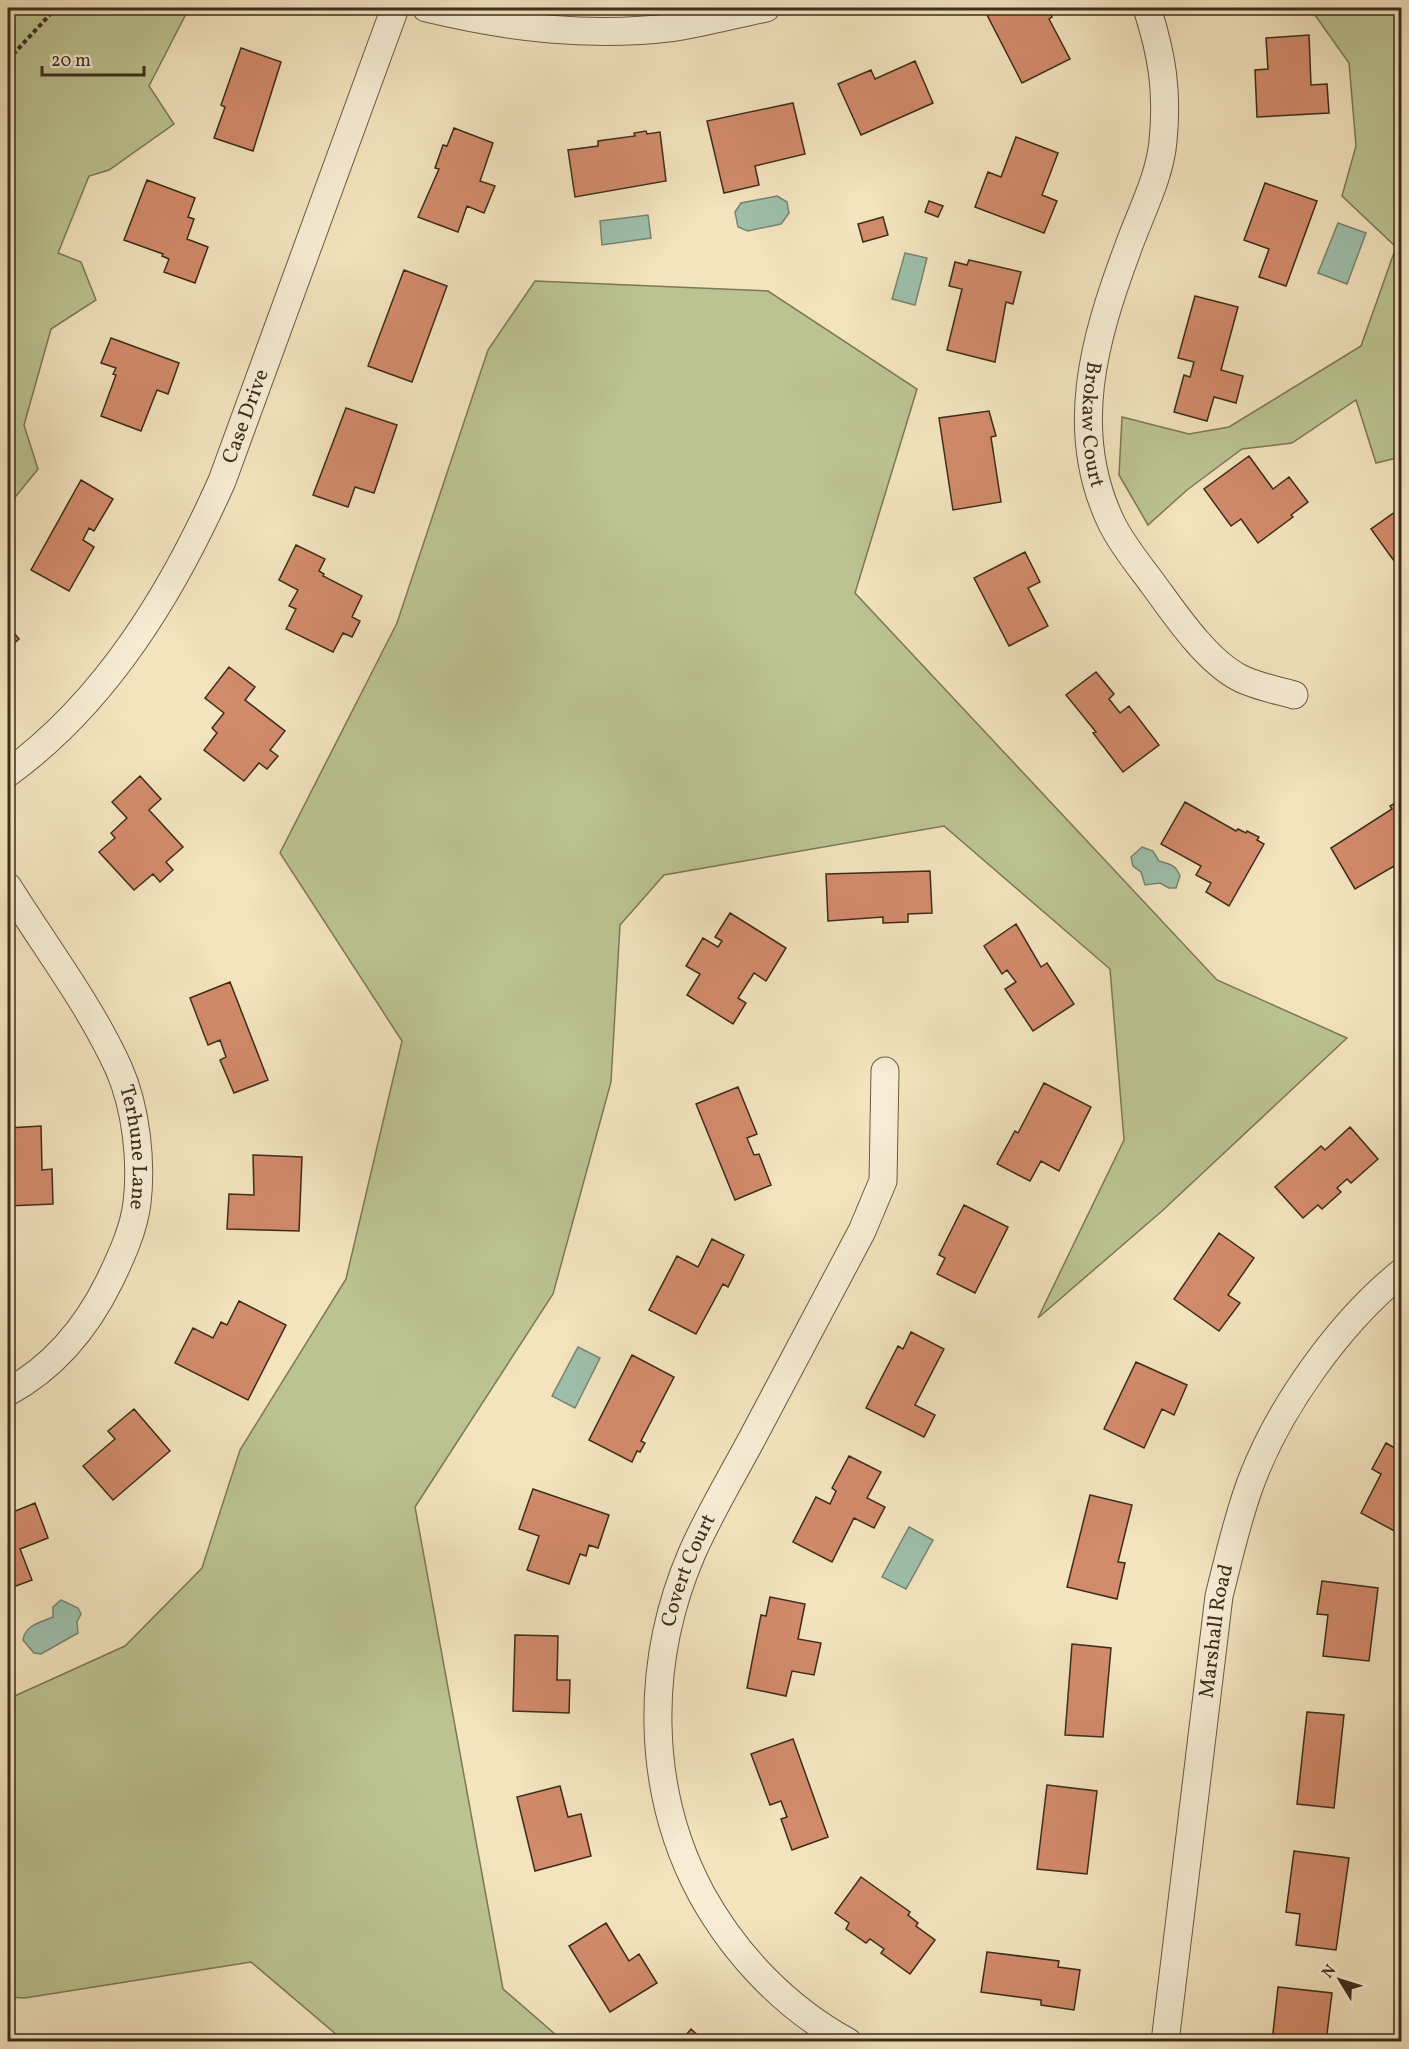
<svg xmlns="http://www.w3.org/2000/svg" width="1409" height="2049" font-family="Vollkorn,serif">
  <rect width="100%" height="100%" fill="#f3e4be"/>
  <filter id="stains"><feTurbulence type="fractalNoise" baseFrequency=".00333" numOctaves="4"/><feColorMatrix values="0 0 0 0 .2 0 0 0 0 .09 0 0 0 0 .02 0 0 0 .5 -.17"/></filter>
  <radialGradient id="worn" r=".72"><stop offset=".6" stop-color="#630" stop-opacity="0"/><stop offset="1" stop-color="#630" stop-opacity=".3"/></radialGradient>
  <path fill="#bbc491" stroke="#7c7856" stroke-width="1.5" d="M 8,8 L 189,8 L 149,86 L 174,124 L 109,170 L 89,176 L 58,253 L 81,262 L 96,300 L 51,329 L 24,425 L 38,469 L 8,506 Z
    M 1310,8 L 1401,8 L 1401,457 L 1376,463 L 1356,400 L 1292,443 L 1242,449 L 1187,490 L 1148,525 L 1119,475 L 1122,417 L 1189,434 L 1229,427 L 1361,346 L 1396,247 L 1342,196 L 1356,146 L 1349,63 Z
    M 535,281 L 768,291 L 917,389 L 855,593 L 1217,980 L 1347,1038 L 1162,1211 L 1038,1318 L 1124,1140 L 1110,969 L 944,826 L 664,875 L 620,925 L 611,1082 L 553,1294 L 415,1507 L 503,1989 L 563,2041 L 344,2041 L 251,1962 L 25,1998 L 8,1997 L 8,1699 L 125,1646 L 202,1568 L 240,1450 L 346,1279 L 402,1041 L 280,853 L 397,623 L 488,350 Z"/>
  <path fill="#9dbfab" stroke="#778472" stroke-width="1.5" d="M 777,196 L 787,202 L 789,213 L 781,224 L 748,231 L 738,227 L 735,212 L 741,203 Z
    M 648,215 L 651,238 L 602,245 L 600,221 Z
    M 1338,223 L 1366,233 L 1347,284 L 1318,273 Z
    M 905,253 L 927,258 L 915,305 L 892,299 Z
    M 1142,847 L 1153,851 L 1159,861 C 1170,864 1176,865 1180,876 L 1176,888 L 1169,888 L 1160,883 L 1145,885 L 1141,872 L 1133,866 L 1131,857 Z
    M 578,1347 L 600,1358 L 575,1408 L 552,1396 Z
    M 909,1527 L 933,1540 L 906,1589 L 882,1577 Z
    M 61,1600 L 78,1608 L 81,1614 L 77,1622 L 78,1633 L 41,1654 L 34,1653 L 23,1640 C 25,1625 41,1622 53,1617 L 53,1607 Z"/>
  <path fill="#d28b6b" stroke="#3d2c1c" stroke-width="1.5" d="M 991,8 L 1047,8 L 1052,17 L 1049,19 L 1070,59 L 1022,83 L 985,11 Z
    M 1309,35 L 1311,85 L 1327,84 L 1329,113 L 1257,117 L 1255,70 L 1268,69 L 1266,38 Z
    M 241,48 L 281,62 L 253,151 L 214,138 L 225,107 L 221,105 Z
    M 915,61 L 933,103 L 861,135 L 838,84 L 871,70 L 875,79 Z
    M 793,103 L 805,154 L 755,166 L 759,185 L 724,193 L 707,121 Z
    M 454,128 L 493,143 L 480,181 L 495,186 L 484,213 L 467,206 L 458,232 L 418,217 L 439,169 L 435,168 L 443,145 L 447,146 Z
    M 646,131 L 647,134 L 660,132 L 666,181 L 575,197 L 568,150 L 598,146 L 598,141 L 635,136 L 634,133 Z
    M 1016,137 L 1058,153 L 1042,195 L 1057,201 L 1044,233 L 975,207 L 988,172 L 1001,177 Z
    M 147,180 L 195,198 L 188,217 L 194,219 L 187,239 L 208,247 L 195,283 L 164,272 L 169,259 L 162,256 L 163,254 L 124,240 Z
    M 1265,183 L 1317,201 L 1286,286 L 1259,277 L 1269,249 L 1244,240 Z
    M 929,201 L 943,206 L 938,217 L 925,212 Z
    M 883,217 L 888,235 L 863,242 L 858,224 Z
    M 969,260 L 1021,272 L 1013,304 L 1006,302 L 995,362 L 947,350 L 962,289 L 949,286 L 955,262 L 967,265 Z
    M 404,270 L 447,286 L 412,382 L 368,366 Z
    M 1195,296 L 1238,307 L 1221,370 L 1243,376 L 1236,403 L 1214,397 L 1207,421 L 1174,412 L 1184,375 L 1190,377 L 1194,362 L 1178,358 Z
    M 111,338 L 179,363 L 168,394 L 157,390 L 141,431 L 101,416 L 116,375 L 113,374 L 116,368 L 101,363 Z
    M 346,408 L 397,425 L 374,493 L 355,487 L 348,507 L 313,495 Z
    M 989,411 L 996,436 L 991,437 L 1001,502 L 953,510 L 939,418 Z
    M 1249,456 L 1273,489 L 1289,477 L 1308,502 L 1291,515 L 1293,517 L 1258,543 L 1241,519 L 1231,526 L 1204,489 Z
    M 81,480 L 113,499 L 94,531 L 89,528 L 83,540 L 94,547 L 69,591 L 31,570 Z
    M 1402,507 L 1402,572 L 1371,529 Z
    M 296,545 L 325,559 L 319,571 L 324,574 L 323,576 L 362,596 L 352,617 L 360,621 L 352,637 L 343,633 L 333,652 L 286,629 L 296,609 L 289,606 L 298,590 L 279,580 Z
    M 1025,552 L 1040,582 L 1028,588 L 1048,626 L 1009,646 L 974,578 Z
    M 8,626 L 19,639 L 8,649 Z
    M 229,667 L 255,687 L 245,700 L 285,731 L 270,750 L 278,756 L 267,769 L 259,763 L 244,781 L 204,750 L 217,733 L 212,728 L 224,713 L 205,698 Z
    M 1096,672 L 1114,694 L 1109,699 L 1120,713 L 1129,706 L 1159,745 L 1123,772 L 1093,733 L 1096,732 L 1066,695 Z
    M 140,776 L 161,799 L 149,810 L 183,847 L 166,862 L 173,870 L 160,882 L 153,874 L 134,890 L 99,852 L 115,838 L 111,833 L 127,818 L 112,802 Z
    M 1185,802 L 1236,831 L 1238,829 L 1246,833 L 1247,831 L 1259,837 L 1257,840 L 1264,844 L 1229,906 L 1206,892 L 1211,883 L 1196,875 L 1201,866 L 1161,844 Z
    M 1397,802 L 1402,802 L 1402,879 L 1394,866 L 1355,889 L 1331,848 L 1392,809 L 1390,806 Z
    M 930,871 L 932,913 L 908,914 L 908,922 L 883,923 L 883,917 L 828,921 L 826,874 Z
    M 730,913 L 786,948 L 766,981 L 754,973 L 738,998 L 746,1003 L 733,1024 L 687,995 L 700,974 L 686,966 L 703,938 L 718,947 L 722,941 L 715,937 Z
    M 1016,924 L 1041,967 L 1047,963 L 1074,1004 L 1033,1031 L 1005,989 L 1016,982 L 1007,970 L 1002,974 L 984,946 Z
    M 230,982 L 268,1080 L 234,1093 L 220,1060 L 226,1057 L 220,1040 L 208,1045 L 190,998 Z
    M 1044,1083 L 1091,1107 L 1059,1171 L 1041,1161 L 1030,1181 L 997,1164 L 1015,1131 L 1018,1133 Z
    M 738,1087 L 757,1134 L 747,1138 L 754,1155 L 759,1154 L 771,1185 L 735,1200 L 696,1104 Z
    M 41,1126 L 42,1170 L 52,1169 L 53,1204 L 8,1206 L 8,1128 Z
    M 1350,1127 L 1378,1159 L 1351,1183 L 1347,1179 L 1337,1188 L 1341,1192 L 1322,1209 L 1318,1205 L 1303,1218 L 1275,1187 L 1321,1146 L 1325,1150 Z
    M 253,1155 L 302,1157 L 299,1231 L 227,1229 L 229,1194 L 254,1195 Z
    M 964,1205 L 1008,1227 L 975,1293 L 937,1274 L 945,1258 L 939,1255 Z
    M 1219,1233 L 1254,1258 L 1228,1295 L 1240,1303 L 1219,1331 L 1174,1299 Z
    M 712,1239 L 744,1255 L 728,1287 L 723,1284 L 696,1334 L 649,1310 L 677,1256 L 698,1267 Z
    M 239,1301 L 286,1325 L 248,1400 L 175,1363 L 193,1328 L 213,1338 L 221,1322 L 227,1325 Z
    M 911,1332 L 944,1349 L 915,1405 L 935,1415 L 924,1437 L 866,1408 L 898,1346 L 903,1349 Z
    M 632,1355 L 674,1377 L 641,1441 L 645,1443 L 640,1452 L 637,1451 L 632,1462 L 589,1440 Z
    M 1136,1362 L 1187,1385 L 1174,1415 L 1162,1409 L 1144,1448 L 1104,1429 Z
    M 134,1409 L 170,1451 L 113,1500 L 83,1466 L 115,1439 L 108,1431 Z
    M 1386,1443 L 1402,1452 L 1400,1534 L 1361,1513 L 1381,1474 L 1372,1469 Z
    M 849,1456 L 881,1472 L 867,1498 L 885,1507 L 874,1528 L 854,1518 L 832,1562 L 793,1542 L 816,1497 L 830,1504 L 836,1491 L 832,1488 Z
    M 533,1489 L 609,1515 L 598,1548 L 589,1545 L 586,1556 L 580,1554 L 569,1584 L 527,1570 L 539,1536 L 519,1529 Z
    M 1090,1495 L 1132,1505 L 1118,1562 L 1125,1563 L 1117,1599 L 1067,1587 Z
    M 35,1503 L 48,1538 L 20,1549 L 32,1580 L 8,1589 L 8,1514 Z
    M 1322,1581 L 1378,1588 L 1369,1661 L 1323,1656 L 1328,1615 L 1317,1614 Z
    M 770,1597 L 805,1604 L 798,1639 L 821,1643 L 814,1675 L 792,1671 L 786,1696 L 747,1688 L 761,1615 L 766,1616 Z
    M 515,1635 L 558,1636 L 557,1680 L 570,1680 L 569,1713 L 513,1711 Z
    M 1072,1644 L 1111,1648 L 1103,1737 L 1065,1735 Z
    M 1307,1712 L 1344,1715 L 1334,1808 L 1297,1804 Z
    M 793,1739 L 828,1837 L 792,1850 L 781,1819 L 787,1817 L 781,1801 L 770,1805 L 751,1754 Z
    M 1047,1785 L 1097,1791 L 1087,1874 L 1037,1869 Z
    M 560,1786 L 568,1817 L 581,1814 L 591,1856 L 535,1871 L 517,1797 Z
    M 1294,1851 L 1349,1858 L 1336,1950 L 1296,1945 L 1300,1914 L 1286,1912 Z
    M 861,1877 L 910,1912 L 908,1915 L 918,1923 L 916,1926 L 935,1940 L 910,1974 L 881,1953 L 884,1949 L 870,1939 L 866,1943 L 846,1929 L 849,1923 L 835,1913 Z
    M 606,1923 L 629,1961 L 639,1954 L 657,1983 L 610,2012 L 569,1946 Z
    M 987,1952 L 1059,1961 L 1058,1967 L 1080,1970 L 1074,2010 L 1041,2005 L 1041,2000 L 981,1992 Z
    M 1278,1987 L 1332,1993 L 1326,2042 L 1272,2042 Z
    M 691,2029 L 703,2040 L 705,2038 L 709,2042 L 680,2042 Z"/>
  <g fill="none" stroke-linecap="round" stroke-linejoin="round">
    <defs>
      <g id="minor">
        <path d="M 426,8 C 509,28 591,38 676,27 C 706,22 736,14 766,8"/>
        <path id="s1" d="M 1147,8 C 1162,55 1168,91 1163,141 C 1160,177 1140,214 1128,248 C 1094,339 1067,432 1112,524 C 1123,546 1139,565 1153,584 C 1175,614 1205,659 1238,677 C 1254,686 1277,690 1294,695"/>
        <path id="s2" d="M 8,773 C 107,701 173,591 222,481 L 395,8"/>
        <path id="s3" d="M 8,887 C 45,946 90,1005 119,1069 C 136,1108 142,1161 137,1203 C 134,1229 121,1257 110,1280 C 87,1327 54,1367 8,1392"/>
        <path id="s4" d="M 848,2042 C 786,2008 736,1956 702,1895 C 645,1790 645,1662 692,1553 C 710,1512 734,1473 755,1433 C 791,1366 826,1298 862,1231 L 883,1181 L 885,1071"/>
        <path id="s5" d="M 1165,2042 L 1219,1596 C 1229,1557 1237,1519 1251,1482 C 1279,1407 1340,1322 1402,1272"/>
      </g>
    </defs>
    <use href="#minor" stroke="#6a5a44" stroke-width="29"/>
    <path stroke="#3d2c1c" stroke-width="4" stroke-dasharray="4.5 3" stroke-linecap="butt" d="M 8,60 L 56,8"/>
    <use href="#minor" stroke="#f7edd5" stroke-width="27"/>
  </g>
  <g text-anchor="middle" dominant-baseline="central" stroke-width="6" stroke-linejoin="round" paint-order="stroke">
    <g font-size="21" fill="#3d2c1c" stroke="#f7edd5">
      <text stroke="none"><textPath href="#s2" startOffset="435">Case Drive</textPath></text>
      <text stroke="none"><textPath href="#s1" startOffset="430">Brokaw Court</textPath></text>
      <text stroke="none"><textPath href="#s3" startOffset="294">Terhune Lane</textPath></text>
      <text stroke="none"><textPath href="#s4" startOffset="546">Covert Court</textPath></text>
      <text stroke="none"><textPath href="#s5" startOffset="414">Marshall Road</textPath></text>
    </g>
  </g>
  <rect width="1409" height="2049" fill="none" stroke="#f3e4be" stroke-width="30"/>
  <rect x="9" y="9" width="1391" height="2031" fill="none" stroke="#3d2c1c" stroke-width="3"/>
  <rect x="15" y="15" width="1379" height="2019" fill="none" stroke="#3d2c1c" stroke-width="1.5"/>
  <g transform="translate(1340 1980) rotate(308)" stroke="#f7edd5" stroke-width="4.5" paint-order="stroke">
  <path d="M0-4.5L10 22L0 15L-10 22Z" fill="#3d2c1c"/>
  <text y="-9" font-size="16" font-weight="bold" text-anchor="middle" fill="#3d2c1c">N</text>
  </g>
  <path d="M42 66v9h102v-9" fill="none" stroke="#3d2c1c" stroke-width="3"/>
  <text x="51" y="66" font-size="18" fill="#3d2c1c" stroke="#f7edd5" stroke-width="4.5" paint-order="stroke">20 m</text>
  <rect width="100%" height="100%" filter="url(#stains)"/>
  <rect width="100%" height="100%" fill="url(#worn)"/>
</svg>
